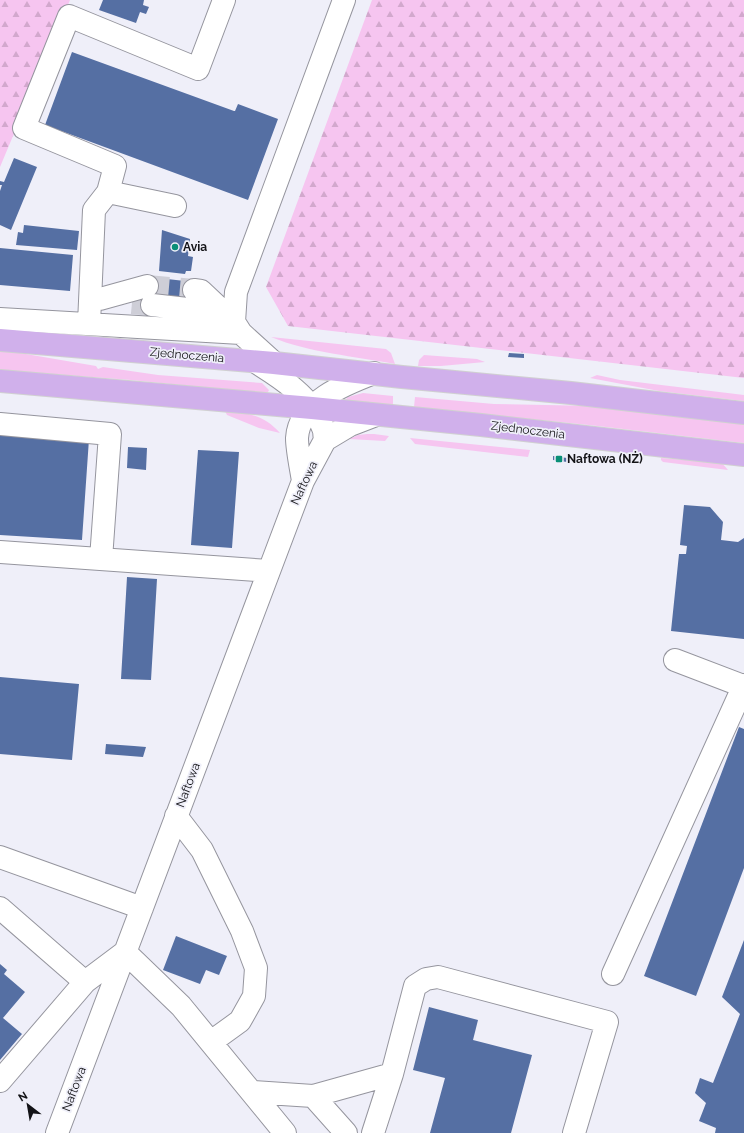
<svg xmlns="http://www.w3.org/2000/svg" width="744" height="1133" font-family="Raleway,sans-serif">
  <defs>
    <pattern id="forest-firs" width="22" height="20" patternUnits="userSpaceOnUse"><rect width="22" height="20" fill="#f6c5f0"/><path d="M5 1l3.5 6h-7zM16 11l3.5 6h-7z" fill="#d2a8cd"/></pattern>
  </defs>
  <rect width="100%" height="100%" fill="#efeff9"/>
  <path fill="#f6c5f0" d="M 271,337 L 386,349 L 391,353 L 395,364 C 354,356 310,353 271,337 Z
    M 0,351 L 20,353 L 96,366 L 98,369 L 103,367 L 158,375 L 262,383 L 269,390 L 268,392 L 251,392 L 131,380 L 0,370 Z
    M 424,355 L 477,359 L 485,362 L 441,366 L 418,366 L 419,360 Z
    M 597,375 L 620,380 L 744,395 L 744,401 L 659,391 L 590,378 Z
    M 363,393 L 393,396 L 393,405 L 345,400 L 348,397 Z
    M 415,397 L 494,404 L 595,406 L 643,411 L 644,413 L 646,413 L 648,411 L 744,423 L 744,443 L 589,425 L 414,407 Z
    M 225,411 C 247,412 265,416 280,433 L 259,428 L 227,415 Z
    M 367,434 L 374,434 L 389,436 L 385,441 L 349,439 L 358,435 Z
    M 410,438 L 530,450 L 528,457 L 415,444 Z
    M 661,458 L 722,463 L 728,470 L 663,462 L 661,460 Z"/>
  <path fill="url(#forest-firs)" d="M 0,0 L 70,0 L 0,167 Z
    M 372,0 L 744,0 L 744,378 L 288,326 L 266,287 Z"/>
  <path fill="#556fa3" d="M 103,0 L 144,0 L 143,5 L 149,7 L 146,14 L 140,12 L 136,23 L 99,10 Z
    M 72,52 L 234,111 L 235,111 L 238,104 L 278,119 L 248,200 L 45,125 Z
    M 14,158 L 37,167 L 11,230 L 0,225 L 0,191 L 2,185 L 0,185 L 0,181 L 4,182 Z
    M 24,225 L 79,231 L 77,250 L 16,245 L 18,232 L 23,233 Z
    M 162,230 L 190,239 L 188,256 L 193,257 L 191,271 L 186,271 L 185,274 L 159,271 Z
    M 0,248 L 73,255 L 70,291 L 0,285 Z
    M 149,277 L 194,282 L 192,302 L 147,298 Z
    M 133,300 L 151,302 L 150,312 L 132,310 Z
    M 509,353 L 524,354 L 524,358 L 508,357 Z
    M 0,434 L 89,439 L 82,540 L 0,535 Z
    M 128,447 L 147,448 L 146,470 L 127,468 Z
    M 198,450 L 239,452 L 232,548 L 191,545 Z
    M 553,456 L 567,458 L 567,462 L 553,460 Z
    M 684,505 L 710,507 L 723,522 L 721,540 L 738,542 L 744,538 L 744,639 L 671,631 L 679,554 L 686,554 L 687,546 L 680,545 Z
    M 127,577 L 157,579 L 151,680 L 121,679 Z
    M 0,677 L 79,684 L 72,760 L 0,754 Z
    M 739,727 L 744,729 L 744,868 L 696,996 L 644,976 Z
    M 106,744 L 134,746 L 146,747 L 143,757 L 105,754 Z
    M 176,936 L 227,956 L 219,975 L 206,970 L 200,984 L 163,970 Z
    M 744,940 L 744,1133 L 715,1133 L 716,1128 L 699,1121 L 706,1103 L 695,1093 L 700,1078 L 713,1083 L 740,1014 L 722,997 Z
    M 0,964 L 7,970 L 4,974 L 25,992 L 3,1018 L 22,1034 L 0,1060 Z
    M 429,1007 L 478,1020 L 473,1040 L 532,1055 L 511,1133 L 430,1133 L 445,1078 L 413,1070 Z"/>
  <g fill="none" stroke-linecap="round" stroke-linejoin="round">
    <path stroke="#ceced7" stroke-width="22" stroke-dasharray="22 11" stroke-linecap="butt" d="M 147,286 L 194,290
      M 132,303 L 152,305"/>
    <defs>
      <path id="minor" d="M 108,192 L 175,206
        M 194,290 L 201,291 L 234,322 L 241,333 L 274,363
        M 100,299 L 147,286
        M 152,305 L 196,310 L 229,321
        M 0,319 L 241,333
        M 234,322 L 236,292 L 344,0
        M 89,324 L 94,210 L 108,192 L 115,166 L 24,128 L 69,16 L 198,69 L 224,0
        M 254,361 C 280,377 313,398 323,428 C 325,432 324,437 325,440
        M 0,424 L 110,434 L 101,559
        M 303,481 C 301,468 297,450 297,438 C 299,402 345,384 374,373
        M 0,552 L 269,571
        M 675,660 L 743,686
        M 176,816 L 202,850 L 242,931 L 256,968 L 254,996 L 240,1021 L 211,1042
        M 0,857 L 142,908
        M 0,908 L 85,982
        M 613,974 L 744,685
        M 0,1081 L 85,982 L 125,952 L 181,1006 L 285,1133
        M 252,1092 L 313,1096 L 392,1074
        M 313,1096 L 346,1133
        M 57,1133 L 303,481 L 325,440 L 350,425 L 376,415
        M 373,1133 L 392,1074 L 415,986 L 426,979 L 438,977 L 607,1022 L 574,1133"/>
      <path id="major" d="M 0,340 L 274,363 L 402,377 L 571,393 L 744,413
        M 0,381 L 312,408 L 481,425 L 744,455"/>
    </defs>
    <use href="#minor" stroke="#95959e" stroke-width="24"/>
    <use href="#major" stroke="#d0d0d1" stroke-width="24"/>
    <use href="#minor" stroke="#fff" stroke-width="22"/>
    <use href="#major" stroke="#d0b0eb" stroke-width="22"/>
  </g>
  <g fill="#098f77" stroke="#efeff9" stroke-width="1.5">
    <circle cx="175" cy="247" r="4"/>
    <rect x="555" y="455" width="8" height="8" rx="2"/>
  </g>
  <g text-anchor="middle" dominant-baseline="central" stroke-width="3.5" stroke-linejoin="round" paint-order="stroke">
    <g font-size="12" font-weight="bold" fill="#131317" stroke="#efeff9" text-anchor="start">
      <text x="183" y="247">Avia</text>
      <text x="567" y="459">Naftowa (NŻ)</text>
    </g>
    <g font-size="12" fill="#131317" stroke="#efeff9">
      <text transform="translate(187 355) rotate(5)">Zjednoczenia</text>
      <text transform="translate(528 430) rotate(7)">Zjednoczenia</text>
      <text transform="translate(304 483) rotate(-65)">Naftowa</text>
      <text transform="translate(188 785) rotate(-69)">Naftowa</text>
      <text transform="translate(74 1089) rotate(-69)">Naftowa</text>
    </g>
  </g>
  <g transform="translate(28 1105) rotate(329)" stroke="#efeff9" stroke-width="3" paint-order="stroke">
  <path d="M0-3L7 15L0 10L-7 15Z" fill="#131317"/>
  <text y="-6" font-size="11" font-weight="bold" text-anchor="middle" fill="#131317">N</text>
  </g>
</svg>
